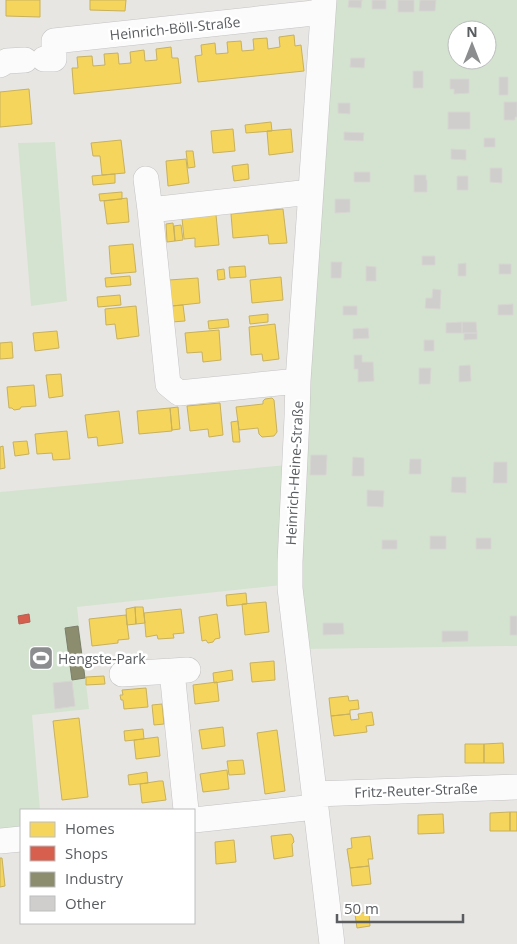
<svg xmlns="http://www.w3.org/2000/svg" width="517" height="944" font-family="'Open Sans',sans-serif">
  <rect width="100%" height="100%" fill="#e8e6e3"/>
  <path fill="#d4e3d0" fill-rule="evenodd" d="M 336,0 L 517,0 L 517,646 L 305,649 L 301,584 L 300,528 ZM 457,30 L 487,30 L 487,60 L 457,60 Z
    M 55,142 L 67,301 L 31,306 L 18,143 Z
    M 287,465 L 282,585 L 77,607 L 89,709 L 32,715 L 40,810 L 21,810 L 21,827 L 0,830 L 0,492 Z"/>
  <path fill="#f6d55c" stroke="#c7b15d" d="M 6,0 L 40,0 L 40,17 L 6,16 Z
    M 90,0 L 126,0 L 125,11 L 90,10 Z
    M 294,35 L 295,46 L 301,45 L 304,71 L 198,82 L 195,56 L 202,55 L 201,45 L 215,43 L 216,54 L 228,53 L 227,42 L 241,41 L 242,51 L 254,50 L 253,39 L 267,38 L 268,49 L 280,47 L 279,37 Z
    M 171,47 L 172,58 L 178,58 L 181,83 L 74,94 L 72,68 L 78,68 L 77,57 L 92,56 L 93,66 L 105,65 L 104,54 L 118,53 L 119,64 L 131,63 L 130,52 L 144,50 L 145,61 L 157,60 L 156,49 Z
    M 29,89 L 32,124 L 0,127 L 0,92 Z
    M 271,122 L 272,131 L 246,133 L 245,125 Z
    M 233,129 L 235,151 L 213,153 L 211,131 Z
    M 291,129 L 293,152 L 269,155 L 267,131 Z
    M 121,140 L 125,173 L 102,175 L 100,156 L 93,156 L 91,143 Z
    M 186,151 L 193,151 L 195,167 L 188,168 Z
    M 186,159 L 189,183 L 168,186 L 166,161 Z
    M 248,164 L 249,179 L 234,181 L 232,166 Z
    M 115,174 L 115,183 L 93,185 L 92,176 Z
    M 122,192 L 122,199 L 100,201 L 99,194 Z
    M 127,198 L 129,222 L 107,224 L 104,201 Z
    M 283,209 L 287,243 L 269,244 L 268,235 L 233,238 L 231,214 Z
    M 216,215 L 219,245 L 195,247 L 195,238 L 184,239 L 182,218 Z
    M 173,223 L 175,241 L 167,242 L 166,224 Z
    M 181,225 L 183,240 L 175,241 L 174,226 Z
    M 133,244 L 136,272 L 111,274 L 109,246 Z
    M 245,266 L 246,277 L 230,278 L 229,267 Z
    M 224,269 L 225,279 L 218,280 L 217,270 Z
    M 130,276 L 131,285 L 106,287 L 105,278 Z
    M 281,277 L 283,300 L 252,303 L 250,280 Z
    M 198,278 L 200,303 L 172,306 L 169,280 Z
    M 120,295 L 121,305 L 98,307 L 97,297 Z
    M 183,305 L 185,321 L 172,322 L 171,306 Z
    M 136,306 L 139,336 L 117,339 L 115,324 L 106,325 L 105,309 Z
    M 268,314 L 268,322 L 250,324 L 249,316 Z
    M 228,319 L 229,327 L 209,329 L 208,321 Z
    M 275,324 L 279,359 L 263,361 L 262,354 L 251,355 L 249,327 Z
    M 219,330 L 221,360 L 203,362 L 202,352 L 187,353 L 185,333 Z
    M 57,331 L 59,348 L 35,351 L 33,333 Z
    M 12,342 L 13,358 L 0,359 L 0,343 Z
    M 61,374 L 63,396 L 49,398 L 46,375 Z
    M 34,385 L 36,406 L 21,407 L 20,409 L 14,410 L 12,408 L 9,408 L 7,387 Z
    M 272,398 L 274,400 L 277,432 L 274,436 L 262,437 L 259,434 L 258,428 L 239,430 L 236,407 L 263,404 L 263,401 L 265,399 Z
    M 220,403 L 223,435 L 209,437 L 208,429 L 190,431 L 187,406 Z
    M 178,407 L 180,429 L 172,430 L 170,408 Z
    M 170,408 L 172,431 L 139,434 L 137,411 Z
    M 119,411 L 123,443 L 98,446 L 97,437 L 88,438 L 85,415 Z
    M 238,421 L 240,442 L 233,442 L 231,422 Z
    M 67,431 L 70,459 L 53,460 L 52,453 L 37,454 L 35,434 Z
    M 27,441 L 29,454 L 15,456 L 13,442 Z
    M 3,446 L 5,468 L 0,469 L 0,447 Z
    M 246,593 L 247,604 L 227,606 L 226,595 Z
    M 266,602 L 269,632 L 245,635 L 242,604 Z
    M 135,607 L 136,624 L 127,625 L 126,609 Z
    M 135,607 L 143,607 L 145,623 L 136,624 Z
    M 181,609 L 184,633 L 173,634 L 174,638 L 158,639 L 157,635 L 146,637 L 144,613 Z
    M 217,614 L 220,638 L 215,639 L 213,642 L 208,643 L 206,640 L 202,641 L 199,617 Z
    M 126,615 L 129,639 L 118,640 L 118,643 L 92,646 L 89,619 Z
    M 274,661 L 275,680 L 252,682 L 250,663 Z
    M 232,670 L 233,680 L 214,683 L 213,673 Z
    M 104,676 L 105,684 L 86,685 L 86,677 Z
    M 217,682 L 219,701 L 195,704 L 193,685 Z
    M 146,688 L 148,707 L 124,709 L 123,700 L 121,700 L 120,695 L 123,695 L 122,690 Z
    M 348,696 L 349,701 L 358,700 L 359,709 L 350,710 L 350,714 L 331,716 L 329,698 Z
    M 162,704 L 164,724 L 154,725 L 152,705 Z
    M 372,712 L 374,725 L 366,726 L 367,732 L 334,736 L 331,716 L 350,714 L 351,720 L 359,719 L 358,714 Z
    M 79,718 L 88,797 L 62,800 L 53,721 Z
    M 223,727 L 225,746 L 202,749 L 199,730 Z
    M 143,729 L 144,739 L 125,741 L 124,731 Z
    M 277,730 L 285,791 L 265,794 L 257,733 Z
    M 158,737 L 160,756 L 136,759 L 134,740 Z
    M 503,743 L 504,763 L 484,763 L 484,744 Z
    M 465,744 L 484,744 L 484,763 L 465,763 Z
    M 243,760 L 245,774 L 229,775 L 227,761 Z
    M 227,770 L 229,789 L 203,792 L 200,774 Z
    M 147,772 L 148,783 L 129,785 L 128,775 Z
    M 159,781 L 163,781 L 166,800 L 142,803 L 140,784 Z
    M 510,812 L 517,812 L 517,831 L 510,831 Z
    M 510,812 L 510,831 L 490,831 L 490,813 Z
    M 443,814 L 444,833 L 418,834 L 418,815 Z
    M 291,834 L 293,837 L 294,842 L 292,844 L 293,856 L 274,859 L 271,836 Z
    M 370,836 L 373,859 L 368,859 L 369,866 L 350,868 L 347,849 L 352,848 L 351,838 Z
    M 234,840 L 236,862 L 216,864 L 215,842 Z
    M 0,858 L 2,858 L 5,886 L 0,887 Z
    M 369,866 L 371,884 L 352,886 L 350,868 Z
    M 369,912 L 370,926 L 357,928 L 355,914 Z"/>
  <path fill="#d6604d" stroke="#b05f53" d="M 29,614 L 30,622 L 19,624 L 18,616 Z"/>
  <path fill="#8c8c6e" stroke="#7d7e6a" d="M 78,626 L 85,678 L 72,680 L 65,628 Z"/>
  <path fill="#d0cecc" stroke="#d7d5d2" d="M 349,0 L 362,0 L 361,8 L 348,7 Z
    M 372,0 L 386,0 L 386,9 L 372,9 Z
    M 398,0 L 414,0 L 414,12 L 398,12 Z
    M 420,0 L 436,0 L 435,11 L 419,11 Z
    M 351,58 L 365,58 L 364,68 L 350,67 Z
    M 413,71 L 423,71 L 423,88 L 413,88 Z
    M 499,77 L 508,77 L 508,95 L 499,95 Z
    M 450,79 L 469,79 L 469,93 L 454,94 L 454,89 L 450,89 Z
    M 504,102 L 517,102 L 517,117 L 515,117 L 515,120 L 504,120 Z
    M 338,103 L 350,103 L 350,114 L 338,113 Z
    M 448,112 L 470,112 L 470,129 L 448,129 Z
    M 344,132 L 364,133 L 363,141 L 344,140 Z
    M 484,138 L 495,138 L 495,147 L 484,147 Z
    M 451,149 L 466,150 L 466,160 L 451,159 Z
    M 490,168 L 502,168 L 502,183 L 490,182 Z
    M 354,172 L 370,172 L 370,182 L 354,182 Z
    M 414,175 L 426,175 L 426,180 L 427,180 L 427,192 L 414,192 Z
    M 457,176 L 468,176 L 468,190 L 457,190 Z
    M 335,199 L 350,199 L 350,212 L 335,213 Z
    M 422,256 L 435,256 L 435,265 L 422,265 Z
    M 331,262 L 342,262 L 341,278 L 331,278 Z
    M 466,263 L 466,276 L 458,276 L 458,264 Z
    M 499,264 L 511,264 L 511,274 L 499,274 Z
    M 366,266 L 376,267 L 376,281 L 366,281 Z
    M 433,289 L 441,290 L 440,309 L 425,308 L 426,298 L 432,298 Z
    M 513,304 L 513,315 L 498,315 L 498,305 Z
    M 343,306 L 357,306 L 357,315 L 343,315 Z
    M 462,322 L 476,322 L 477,333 L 462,333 Z
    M 462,322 L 462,333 L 446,333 L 446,323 Z
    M 368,328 L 369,338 L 353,339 L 353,329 Z
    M 464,333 L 477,333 L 477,339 L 464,340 Z
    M 424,340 L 434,340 L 434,351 L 424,351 Z
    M 354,355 L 362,355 L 362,362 L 373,362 L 374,381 L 358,382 L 358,369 L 354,369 Z
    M 470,365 L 471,381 L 459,382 L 459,366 Z
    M 419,368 L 431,368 L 430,384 L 419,384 Z
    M 311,455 L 327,455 L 326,475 L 310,475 Z
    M 353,457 L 364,458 L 364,476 L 352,476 Z
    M 410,459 L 421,459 L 421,474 L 409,474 Z
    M 494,462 L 507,462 L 507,483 L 493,483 Z
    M 452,477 L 466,477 L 466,493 L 451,492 Z
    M 367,490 L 384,491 L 383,507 L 367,506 Z
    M 430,536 L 446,536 L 446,549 L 430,549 Z
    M 476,538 L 491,538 L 491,549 L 476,549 Z
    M 382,540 L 397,540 L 397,549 L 382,549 Z
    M 510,616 L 517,616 L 517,635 L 510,635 Z
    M 323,623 L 343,623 L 344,634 L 323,635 Z
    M 442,631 L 468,631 L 468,641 L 442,642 Z
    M 47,651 L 48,666 L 35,667 L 34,652 Z
    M 72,681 L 75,706 L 55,709 L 53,683 Z"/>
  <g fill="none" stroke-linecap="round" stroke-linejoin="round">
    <defs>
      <path id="minor" d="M 324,0 L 298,381 L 297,417 L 290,562 L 290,588 L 332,944
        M 44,59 L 54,59 L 54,41 L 323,12
        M 0,65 L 7,61 L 25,60
        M 146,179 L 150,210
        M 298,381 L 179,393 L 168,384 L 150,210 L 310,192
        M 122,674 L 172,671
        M 314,794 L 517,787
        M 186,810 L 172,671 L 188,670
        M 194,820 L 315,807
        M 0,841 L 21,839"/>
    </defs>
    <use href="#minor" stroke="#c4c3c4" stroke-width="26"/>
    <use href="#minor" stroke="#fcfbfb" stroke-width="25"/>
  </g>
  <defs>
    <symbol id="stadium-square" viewBox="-11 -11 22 22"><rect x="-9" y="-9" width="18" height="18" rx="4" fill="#8b8d8e" stroke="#fff"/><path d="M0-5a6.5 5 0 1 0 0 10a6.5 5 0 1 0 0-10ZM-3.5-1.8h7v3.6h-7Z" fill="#fff"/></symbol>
  </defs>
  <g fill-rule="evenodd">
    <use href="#stadium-square" x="27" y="644" width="28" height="28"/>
  </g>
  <g text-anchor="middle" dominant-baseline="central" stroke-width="5" stroke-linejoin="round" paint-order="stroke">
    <g font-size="14" fill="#595d60" stroke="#fff">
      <text transform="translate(175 28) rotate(-6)">Heinrich-Böll-Straße</text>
      <text transform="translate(294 473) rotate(-87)">Heinrich-Heine-Straße</text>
      <text transform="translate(416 790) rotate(-2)">Fritz-Reuter-Straße</text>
    </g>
    <g font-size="14" fill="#595d60" stroke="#fff" text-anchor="start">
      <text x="58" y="658">Hengste-Park</text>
    </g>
  </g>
  <rect x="20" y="809" width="175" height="115" fill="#ffffff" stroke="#bdbebf"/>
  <rect x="30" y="822" width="25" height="15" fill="#f6d55c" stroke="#bdbebf"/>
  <text x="65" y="834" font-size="15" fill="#595d60">Homes</text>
  <rect x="30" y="846" width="25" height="15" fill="#d6604d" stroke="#bdbebf"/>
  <text x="65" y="859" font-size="15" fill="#595d60">Shops</text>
  <rect x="30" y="872" width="25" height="15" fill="#8c8c6e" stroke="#bdbebf"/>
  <text x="65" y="884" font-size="15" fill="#595d60">Industry</text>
  <rect x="30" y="896" width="25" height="15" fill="#d0cecc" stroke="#bdbebf"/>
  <text x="65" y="909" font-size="15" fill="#595d60">Other</text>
  <g transform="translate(472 45)"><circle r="24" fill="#ffffff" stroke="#bdbebf"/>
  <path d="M0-4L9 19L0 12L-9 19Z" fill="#8b8d8e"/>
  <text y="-8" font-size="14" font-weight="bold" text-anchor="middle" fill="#595d60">N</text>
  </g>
  <path d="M337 914v8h126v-8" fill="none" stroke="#595d60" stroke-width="2.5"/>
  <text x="344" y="914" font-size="15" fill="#595d60" stroke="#ffffff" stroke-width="4" paint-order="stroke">50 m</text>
</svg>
